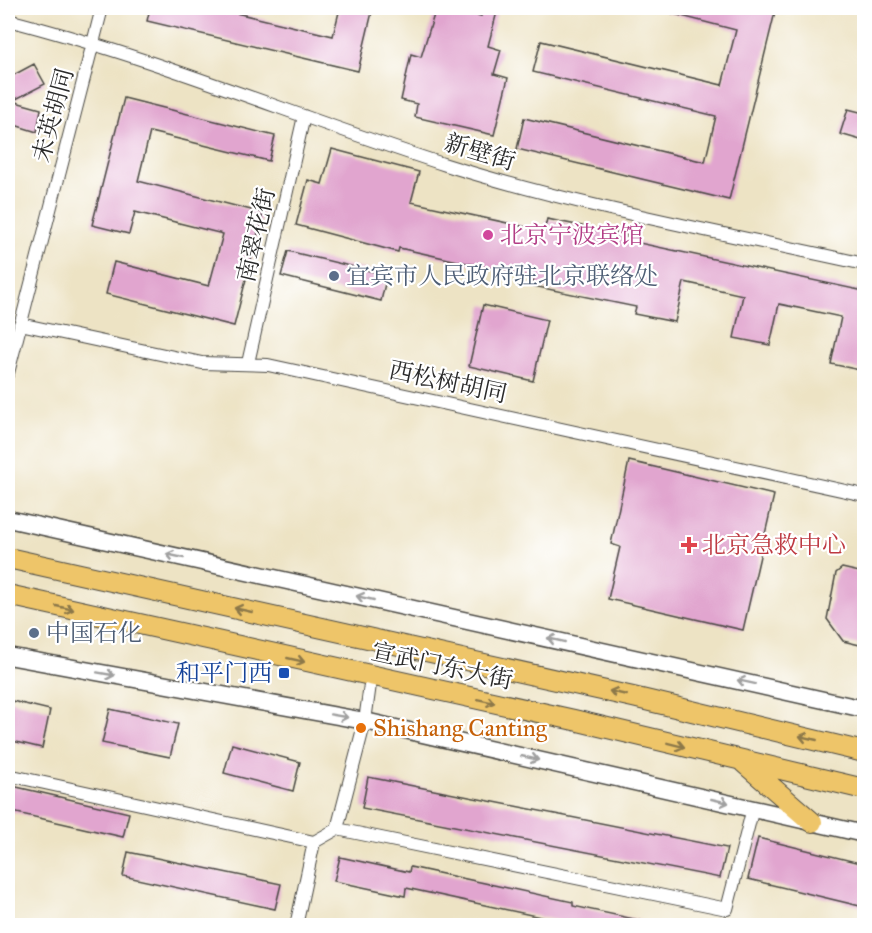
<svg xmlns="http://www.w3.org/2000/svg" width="872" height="933" font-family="'IM FELL Great Primer','Noto Serif SC',serif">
  <rect width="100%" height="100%" fill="#fff"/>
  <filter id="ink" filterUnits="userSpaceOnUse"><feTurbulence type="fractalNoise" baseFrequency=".0167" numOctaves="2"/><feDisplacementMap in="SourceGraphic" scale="12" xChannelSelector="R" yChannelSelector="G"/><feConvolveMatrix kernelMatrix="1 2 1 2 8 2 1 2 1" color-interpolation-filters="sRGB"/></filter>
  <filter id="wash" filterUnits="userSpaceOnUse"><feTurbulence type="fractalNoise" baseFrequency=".008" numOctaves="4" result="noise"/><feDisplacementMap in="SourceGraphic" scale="24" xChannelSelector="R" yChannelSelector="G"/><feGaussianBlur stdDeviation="1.35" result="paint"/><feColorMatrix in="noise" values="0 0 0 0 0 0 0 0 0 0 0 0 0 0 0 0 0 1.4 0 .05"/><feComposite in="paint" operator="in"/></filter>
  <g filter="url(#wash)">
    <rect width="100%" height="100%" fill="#ede3c4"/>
    <g id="blocks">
      <path fill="#e1a5cf" d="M 150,8 L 215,8 L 333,36 L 340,8 L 373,8 L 358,71 L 147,21 Z
        M 436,8 L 452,8 L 481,16 L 483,8 L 498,8 L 488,46 L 501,50 L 494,74 L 508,78 L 494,135 L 415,117 L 417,104 L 401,100 L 411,54 L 421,57 Z
        M 666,8 L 776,8 L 729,200 L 517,149 L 524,118 L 705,162 L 716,116 L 533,72 L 541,41 L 722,85 L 736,30 L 666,12 Z
        M 34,64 L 45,84 L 12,101 L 41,109 L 37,132 L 8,123 L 8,78 Z
        M 124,98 L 275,136 L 269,161 L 150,132 L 138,181 L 263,213 L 234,326 L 106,294 L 114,262 L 209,286 L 223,234 L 135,212 L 129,234 L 92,225 Z
        M 848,109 L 864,113 L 864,141 L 840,134 Z
        M 332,149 L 419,172 L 411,202 L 544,231 L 547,219 L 626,235 L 625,240 L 864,291 L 864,346 L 860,370 L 831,364 L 841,317 L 779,304 L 770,345 L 734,338 L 743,295 L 684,282 L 675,322 L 634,314 L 636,307 L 533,286 L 534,278 L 399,248 L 398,252 L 296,225 L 308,180 L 322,184 Z
        M 288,251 L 387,275 L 381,301 L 281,276 Z
        M 483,305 L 547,320 L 533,381 L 469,366 Z
        M 629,461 L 774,495 L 743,630 L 608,599 L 620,547 L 611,544 Z
        M 842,568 L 864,573 L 864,590 L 859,617 L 864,618 L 864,646 L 843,641 L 827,619 L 836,573 Z
        M 8,700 L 50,710 L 42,748 L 8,740 Z
        M 110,709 L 178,724 L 170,757 L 102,743 Z
        M 232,744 L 300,762 L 293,791 L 224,773 Z
        M 368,777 L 727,848 L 720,878 L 362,808 Z
        M 8,785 L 129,813 L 123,837 L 8,811 Z
        M 758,838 L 864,864 L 864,907 L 748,879 Z
        M 128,852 L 281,884 L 275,909 L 123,876 Z
        M 340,857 L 409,872 L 410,867 L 573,902 L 573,906 L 639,920 L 639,926 L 582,926 L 406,888 L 405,896 L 334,881 Z"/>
    </g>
  </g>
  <g filter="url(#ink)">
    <use href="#blocks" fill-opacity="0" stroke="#484742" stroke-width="1.5"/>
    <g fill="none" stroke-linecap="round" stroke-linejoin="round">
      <defs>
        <path id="minor" d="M 8,20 C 157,58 299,118 446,165 C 583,208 724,233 864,264
          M 20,324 L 202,363 L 268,365 L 864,495
          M 248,363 L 304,116
          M 8,373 L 102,8
          M 8,775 L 314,842 L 337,829 L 727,909 L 753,808
          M 337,829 L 365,721 L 371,677
          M 296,926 L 314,842"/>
        <path id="tertiary" d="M 8,519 L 864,709
          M 8,656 L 365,721 L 864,834"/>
        <path id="primary" d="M 8,558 L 633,697 L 864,752
          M 8,595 L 574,720 L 864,789
          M 744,763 L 812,822"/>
      </defs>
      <use href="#minor" stroke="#484742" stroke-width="14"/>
      <use href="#tertiary" stroke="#484742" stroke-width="19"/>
      <use href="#primary" stroke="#484742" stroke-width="22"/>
      <use href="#minor" stroke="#fff" stroke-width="12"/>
      <use href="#tertiary" stroke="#fff" stroke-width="16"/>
      <use href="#primary" stroke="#eec569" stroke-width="20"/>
    </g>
    <defs><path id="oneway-shaft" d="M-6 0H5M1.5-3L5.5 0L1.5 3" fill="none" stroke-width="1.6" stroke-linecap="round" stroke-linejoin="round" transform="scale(1.5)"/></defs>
    <g stroke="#a0a0a0">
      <use href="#oneway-shaft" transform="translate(175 556) rotate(-167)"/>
      <use href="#oneway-shaft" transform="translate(365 598) rotate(-167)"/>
      <use href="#oneway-shaft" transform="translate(556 640) rotate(-167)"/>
      <use href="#oneway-shaft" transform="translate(106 674) rotate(10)"/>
      <use href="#oneway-shaft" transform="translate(746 682) rotate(-168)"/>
      <use href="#oneway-shaft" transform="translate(339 716) rotate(10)"/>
      <use href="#oneway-shaft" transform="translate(530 758) rotate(13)"/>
      <use href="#oneway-shaft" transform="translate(720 801) rotate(13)"/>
    </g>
    <g stroke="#8c784a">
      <use href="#oneway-shaft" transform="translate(65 608) rotate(13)"/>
      <use href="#oneway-shaft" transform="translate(243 610) rotate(-167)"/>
      <use href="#oneway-shaft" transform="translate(296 660) rotate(13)"/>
      <use href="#oneway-shaft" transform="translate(618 693) rotate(-167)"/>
      <use href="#oneway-shaft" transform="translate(486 701) rotate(12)"/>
      <use href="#oneway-shaft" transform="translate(808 738) rotate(-167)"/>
      <use href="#oneway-shaft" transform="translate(676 745) rotate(14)"/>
    </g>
  </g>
  <circle fill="#d1479c" stroke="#fff" stroke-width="2" cx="488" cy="235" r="6"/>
  <g fill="#5c6f8a" stroke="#fff" stroke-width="2">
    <circle cx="334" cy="276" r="6"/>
    <circle cx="34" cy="633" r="6"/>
  </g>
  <path fill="#e0444e" stroke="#fff" stroke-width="2" d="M686 536h6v6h6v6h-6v6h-6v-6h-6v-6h6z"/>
  <rect fill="#1a4fb4" stroke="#fff" stroke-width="2" x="278" y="667" width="12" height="12" rx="3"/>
  <circle fill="#e8710a" stroke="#fff" stroke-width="2" cx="361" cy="728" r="6"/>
  <g text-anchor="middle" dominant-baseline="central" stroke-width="4.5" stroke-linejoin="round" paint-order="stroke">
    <g font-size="24" fill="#2b2b2b" stroke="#fff">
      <text transform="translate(53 115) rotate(-75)">未英胡同</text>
      <text transform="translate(480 152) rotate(17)">新壁街</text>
      <text transform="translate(256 235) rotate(-77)">南翠花街</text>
      <text transform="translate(448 382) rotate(12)">西松树胡同</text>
      <text transform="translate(442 666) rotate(12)">宣武门东大街</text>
    </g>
    <g font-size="24" fill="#b23c85" stroke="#fff" text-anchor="start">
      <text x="500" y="235">北京宁波宾馆</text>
    </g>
    <g font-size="24" fill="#4e5e75" stroke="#fff" text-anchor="start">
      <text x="346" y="276">宜宾市人民政府驻北京联络处</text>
      <text x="46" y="633">中国石化</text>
    </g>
    <g font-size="24" fill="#be3a42" stroke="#fff" text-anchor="start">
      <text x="702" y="545">北京急救中心</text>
    </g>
    <g font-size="24" fill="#164399" stroke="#fff" text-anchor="end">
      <text x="272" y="673">和平门西</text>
    </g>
    <g font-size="24" fill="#c56008" stroke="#fff" text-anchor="start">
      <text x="373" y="728">Shishang Canting</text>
    </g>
  </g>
  <rect width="872" height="933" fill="none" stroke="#fff" stroke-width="30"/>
</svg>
